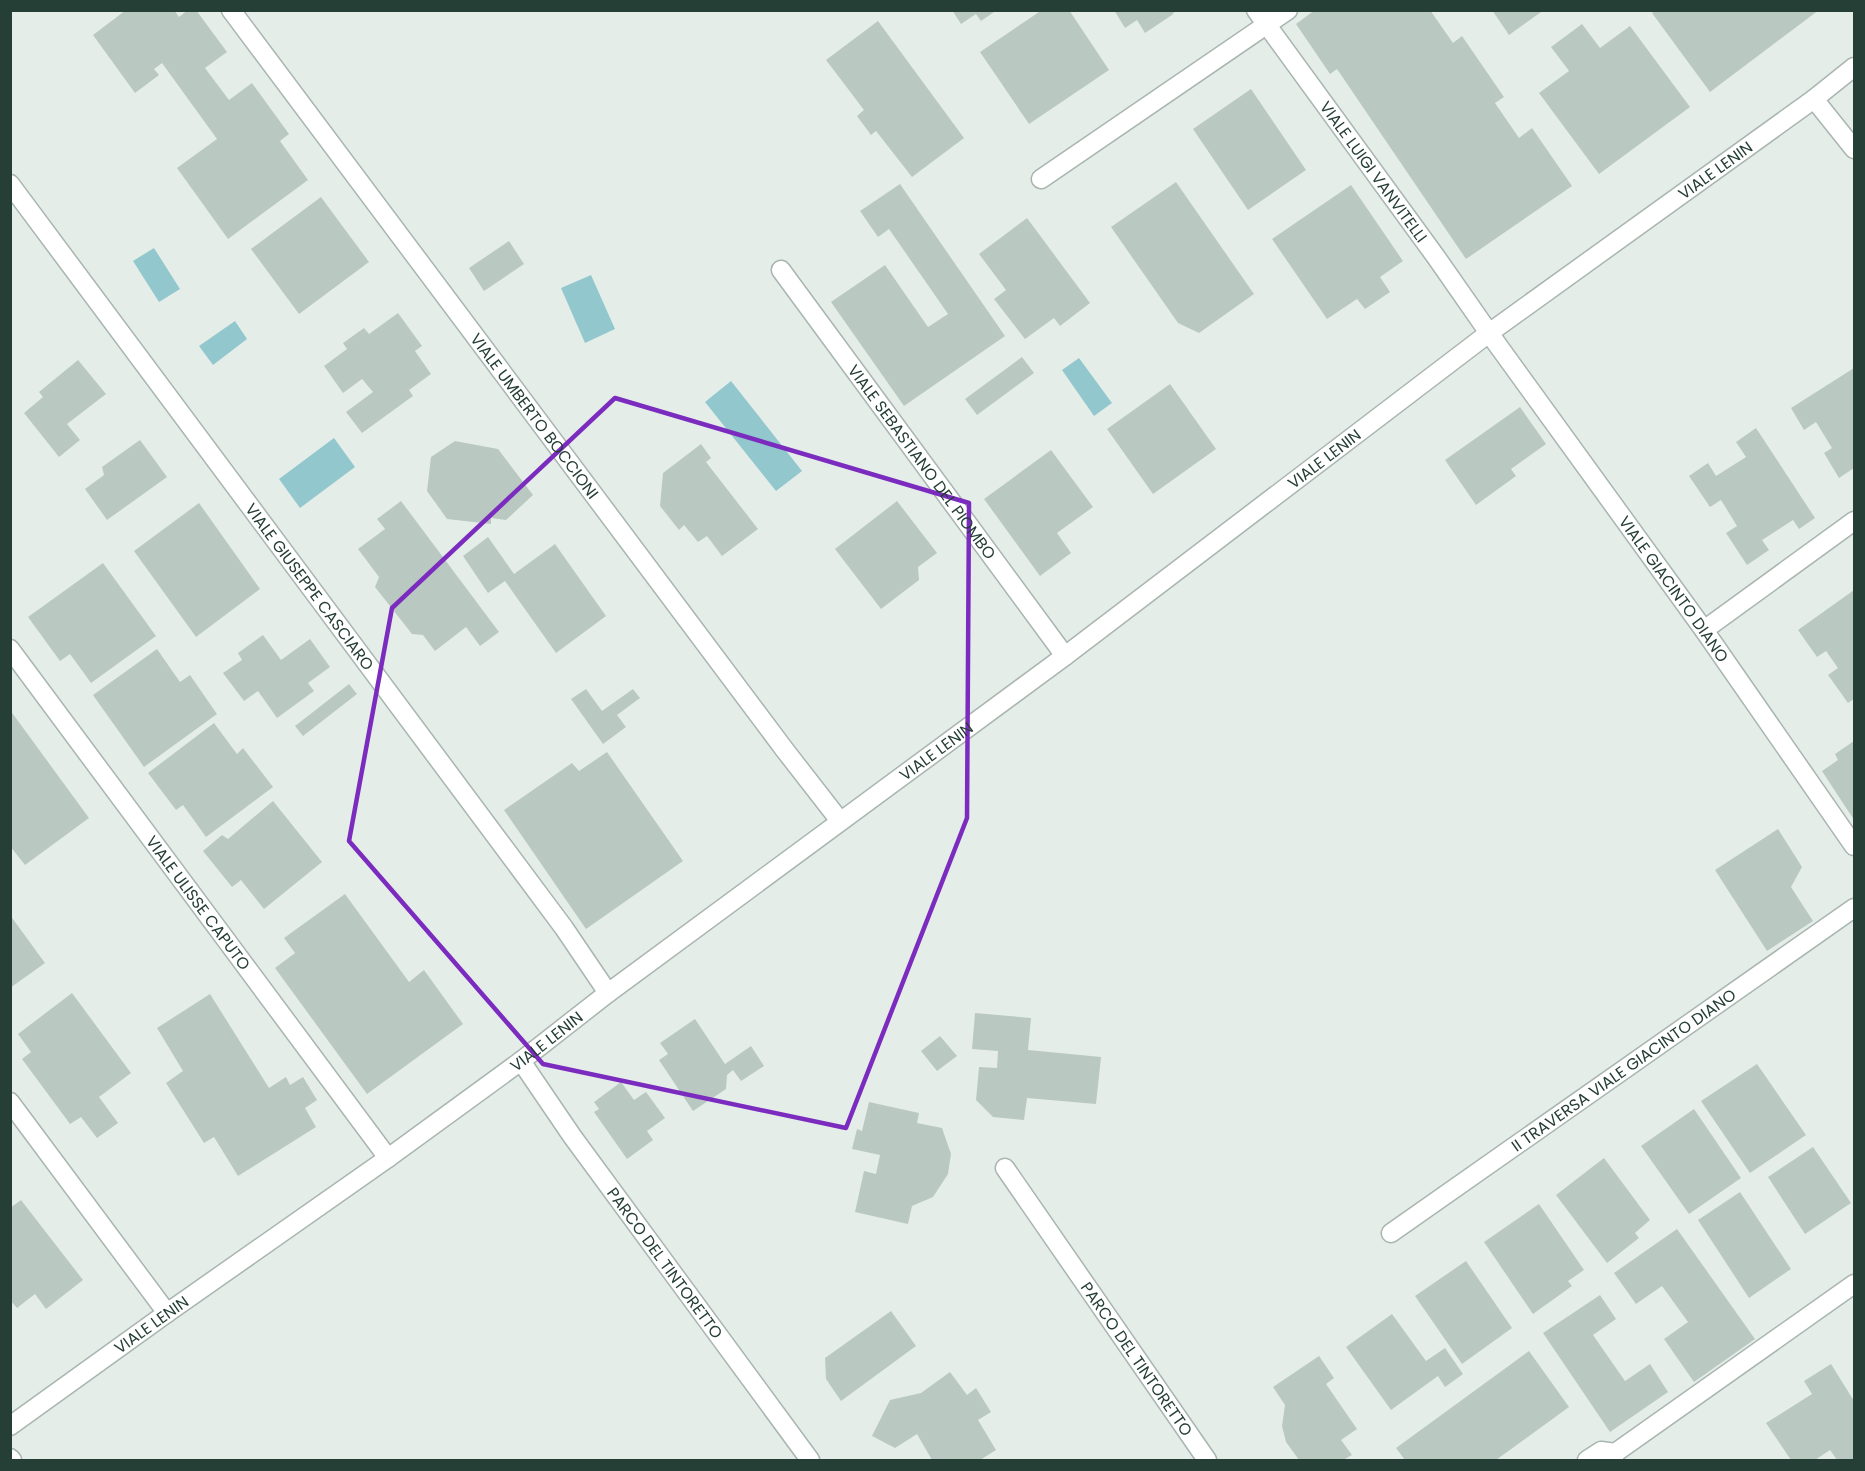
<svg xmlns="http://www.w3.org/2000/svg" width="1865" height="1471" font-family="Poppins,sans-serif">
  <rect width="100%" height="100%" fill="#e5ede9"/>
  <path fill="#92c8cd" d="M 154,248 L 180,289 L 159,302 L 133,261 Z
    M 591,275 L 615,329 L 585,343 L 561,288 Z
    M 235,321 L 247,339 L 213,365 L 199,346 Z
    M 1079,358 L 1112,403 L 1094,416 L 1062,370 Z
    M 731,381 L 802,471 L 776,491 L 705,402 Z
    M 334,438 L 355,467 L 300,508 L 279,479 Z"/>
  <path fill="#bac8c2" d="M 126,10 L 174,10 L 179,17 L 188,10 L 196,10 L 227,52 L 205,68 L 229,100 L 252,83 L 289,134 L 280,141 L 308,180 L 228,239 L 177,168 L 217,139 L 162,63 L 154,69 L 159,75 L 135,93 L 93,35 Z
    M 952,10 L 997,10 L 981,21 L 976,14 L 961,24 Z
    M 1042,10 L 1069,10 L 1109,70 L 1029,124 L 980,52 Z
    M 1114,10 L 1176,10 L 1172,15 L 1145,33 L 1137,20 L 1125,28 Z
    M 1315,10 L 1430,10 L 1453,43 L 1462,36 L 1504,97 L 1495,103 L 1519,138 L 1532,128 L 1572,186 L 1466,259 L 1337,69 L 1330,74 L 1296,24 Z
    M 1492,10 L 1544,10 L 1509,35 Z
    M 1656,10 L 1819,10 L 1710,92 L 1652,13 Z
    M 878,21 L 964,138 L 912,177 L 876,131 L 871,135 L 857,116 L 864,110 L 826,60 Z
    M 1582,24 L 1600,48 L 1630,26 L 1690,107 L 1599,174 L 1539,93 L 1569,71 L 1551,47 Z
    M 1251,89 L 1306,170 L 1248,210 L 1193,129 Z
    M 1176,182 L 1254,294 L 1199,333 L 1178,323 L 1111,227 Z
    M 900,184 L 1005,336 L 904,406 L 831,302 L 885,265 L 928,327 L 948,314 L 889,229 L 878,237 L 860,211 Z
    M 1351,185 L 1403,261 L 1380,277 L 1390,292 L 1365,309 L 1357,299 L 1327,319 L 1272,239 Z
    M 321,197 L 369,262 L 299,314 L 251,249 Z
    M 1027,218 L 1090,303 L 1060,326 L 1054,318 L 1025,339 L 994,299 L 1006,290 L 979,254 Z
    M 509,241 L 524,264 L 484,291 L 469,268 Z
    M 398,313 L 422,346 L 415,351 L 431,374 L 409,390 L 413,396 L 362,433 L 346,412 L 373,392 L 362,379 L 343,393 L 324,366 L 347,349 L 343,343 L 364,328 L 369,334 Z
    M 1022,357 L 1034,373 L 977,415 L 965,399 Z
    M 78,360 L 106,394 L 67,424 L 80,440 L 59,457 L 24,413 L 43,397 L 39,392 Z
    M 1854,368 L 1854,468 L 1839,478 L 1824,453 L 1832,448 L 1816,422 L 1804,430 L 1791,408 Z
    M 1170,384 L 1216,449 L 1153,494 L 1107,429 Z
    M 1520,407 L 1546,444 L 1511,469 L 1516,476 L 1476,505 L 1445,460 Z
    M 1756,428 L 1815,518 L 1799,529 L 1793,520 L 1762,540 L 1769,550 L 1747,565 L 1726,533 L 1737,526 L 1721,500 L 1710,507 L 1689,476 L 1708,463 L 1716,476 L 1746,457 L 1736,442 Z
    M 140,440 L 167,477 L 107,520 L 85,489 L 104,475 L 102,467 Z
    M 455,441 L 498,449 L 533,495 L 506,520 L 491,518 L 491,524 L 447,519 L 427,491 L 431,457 Z
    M 701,444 L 711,458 L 706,462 L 758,529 L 722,556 L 707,536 L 698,542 L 684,525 L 679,530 L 660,506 L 663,473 Z
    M 1051,450 L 1093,507 L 1057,533 L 1071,553 L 1040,576 L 984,499 Z
    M 401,501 L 499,632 L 480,646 L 466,627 L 435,651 L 423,635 L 412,634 L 375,587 L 379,577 L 358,549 L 385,529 L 377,519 Z
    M 897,501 L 937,553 L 918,567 L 919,580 L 881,609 L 835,549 Z
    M 199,503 L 260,589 L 196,637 L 134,551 Z
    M 488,537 L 514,574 L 555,544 L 606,616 L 556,653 L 505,581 L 488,593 L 463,556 Z
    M 103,563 L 156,636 L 91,683 L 70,654 L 60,661 L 28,617 Z
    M 1854,590 L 1854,699 L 1848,703 L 1828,675 L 1838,668 L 1826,651 L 1817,657 L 1798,630 Z
    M 263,635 L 281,660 L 310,639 L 330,667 L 308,683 L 314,691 L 277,718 L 258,691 L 244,701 L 223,673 L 242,660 L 238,653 Z
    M 157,649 L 180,682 L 190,675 L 217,714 L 144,767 L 93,695 Z
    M 349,684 L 357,694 L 303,736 L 295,726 Z
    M 586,689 L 602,711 L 633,689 L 640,698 L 617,715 L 626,727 L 603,744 L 571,699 Z
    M 10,710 L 89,818 L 25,865 L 10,846 Z
    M 214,723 L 237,754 L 243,748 L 273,787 L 206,837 L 183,805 L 176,810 L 148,773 Z
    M 1854,741 L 1854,820 L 1822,771 L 1838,760 L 1835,754 Z
    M 607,752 L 683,861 L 586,929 L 504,810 L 572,763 L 579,771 Z
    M 273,801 L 322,862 L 264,909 L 241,880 L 232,887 L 203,851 L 222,835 L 228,839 Z
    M 1778,829 L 1802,867 L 1791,887 L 1813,921 L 1767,951 L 1715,870 Z
    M 345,894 L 409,982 L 424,970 L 463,1024 L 367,1094 L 275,968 L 295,953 L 284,938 Z
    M 10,915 L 45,963 L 10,988 Z
    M 72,993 L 131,1073 L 99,1097 L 118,1123 L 97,1138 L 81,1117 L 70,1124 L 22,1059 L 31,1052 L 18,1034 Z
    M 210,994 L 269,1088 L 286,1077 L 290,1085 L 303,1077 L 317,1100 L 305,1108 L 316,1127 L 238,1176 L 214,1137 L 204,1143 L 166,1083 L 183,1071 L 157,1028 Z
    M 975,1013 L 1031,1018 L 1028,1050 L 1101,1057 L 1096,1104 L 1027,1098 L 1024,1120 L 993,1117 L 976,1100 L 979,1067 L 997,1068 L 998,1051 L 972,1049 Z
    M 695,1019 L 725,1064 L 751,1046 L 764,1066 L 741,1081 L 733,1070 L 727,1075 L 726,1089 L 693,1111 L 659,1060 L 668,1054 L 660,1043 Z
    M 940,1036 L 957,1056 L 937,1071 L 921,1051 Z
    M 1757,1064 L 1806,1135 L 1750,1173 L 1701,1101 Z
    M 621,1082 L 634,1100 L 646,1092 L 665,1118 L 647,1131 L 653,1140 L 627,1159 L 594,1112 L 599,1109 L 594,1102 Z
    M 869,1102 L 919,1113 L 917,1123 L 942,1128 L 951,1154 L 948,1174 L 933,1197 L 912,1206 L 908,1224 L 855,1212 L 864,1171 L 876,1174 L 880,1155 L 852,1149 L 857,1129 L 862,1131 Z
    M 1694,1109 L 1741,1178 L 1689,1214 L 1641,1146 Z
    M 1813,1147 L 1851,1203 L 1805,1234 L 1768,1177 Z
    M 1604,1158 L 1650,1220 L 1635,1233 L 1639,1238 L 1607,1263 L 1556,1195 Z
    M 1740,1192 L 1791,1269 L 1749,1298 L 1698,1220 Z
    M 21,1200 L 83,1280 L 46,1309 L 35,1294 L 17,1308 L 10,1300 L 10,1208 Z
    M 1539,1204 L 1584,1270 L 1568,1281 L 1572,1286 L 1533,1314 L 1484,1242 Z
    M 1677,1229 L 1755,1339 L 1694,1382 L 1664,1339 L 1688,1322 L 1662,1286 L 1636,1304 L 1614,1273 Z
    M 1466,1261 L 1512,1328 L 1462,1364 L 1415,1296 Z
    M 1600,1295 L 1616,1319 L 1593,1335 L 1625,1381 L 1650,1364 L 1668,1392 L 1610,1432 L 1543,1333 Z
    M 891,1311 L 916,1346 L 841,1401 L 826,1379 L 825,1358 Z
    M 1392,1314 L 1426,1361 L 1445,1348 L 1463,1374 L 1445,1387 L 1438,1376 L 1391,1410 L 1346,1347 Z
    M 1529,1351 L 1569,1407 L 1496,1460 L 1405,1460 L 1396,1448 Z
    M 1319,1356 L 1334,1378 L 1326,1384 L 1357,1429 L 1341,1440 L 1352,1455 L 1343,1460 L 1299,1460 L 1286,1442 L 1282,1426 L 1285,1405 L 1273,1387 Z
    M 1831,1364 L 1854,1401 L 1854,1460 L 1837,1460 L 1830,1450 L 1815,1460 L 1791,1460 L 1766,1423 L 1812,1394 L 1804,1381 Z
    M 950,1372 L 967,1395 L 976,1388 L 991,1412 L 978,1420 L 996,1450 L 980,1460 L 932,1460 L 917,1434 L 895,1448 L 872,1436 L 890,1400 L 921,1393 Z"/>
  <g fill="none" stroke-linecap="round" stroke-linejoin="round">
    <defs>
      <g id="lane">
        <path d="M 1814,99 L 1854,149"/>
        <path d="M 1704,630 L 1854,521"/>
        <path id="s1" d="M 1391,1233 L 1854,908"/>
        <path d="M 1615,1453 L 1854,1284"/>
      </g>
      <g id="street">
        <path id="s2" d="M 231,10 L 784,749 L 840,821"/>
        <path id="s3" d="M 1256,10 L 1436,257 L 1489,333 L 1704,630 L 1854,846"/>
        <path d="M 1041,179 L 1288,10"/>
        <path id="s4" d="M 10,184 L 564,928 L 608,993"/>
        <path id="s5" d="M 781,270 L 1065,656"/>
        <path id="s6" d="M 10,649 L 388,1158"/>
        <path id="s7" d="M 521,1061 L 572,1136 L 810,1460"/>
        <path d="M 10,1102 L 167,1313"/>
        <path id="s8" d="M 1005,1168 L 1207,1460"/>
        <path id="s9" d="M 10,1426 L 167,1313 L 388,1158 L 521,1061 L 608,993 L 1065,656 L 1489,333 L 1814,99 L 1854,67"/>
        <path d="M 10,1458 L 12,1460"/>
        <path d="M 1587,1460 L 1601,1451 L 1615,1453 L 1613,1460"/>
      </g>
    </defs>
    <use href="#lane" stroke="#a8b5b0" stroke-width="21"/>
    <use href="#street" stroke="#a8b5b0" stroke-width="21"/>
    <use href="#lane" stroke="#fff" stroke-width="18"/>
    <use href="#street" stroke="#fff" stroke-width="18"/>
  </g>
  <path fill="none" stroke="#7b2cbf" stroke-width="4.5" stroke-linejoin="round" d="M 615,398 L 969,503 L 967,818 L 846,1128 L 543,1064 L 349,841 L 392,608 Z"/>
  <g text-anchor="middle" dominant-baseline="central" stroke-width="4.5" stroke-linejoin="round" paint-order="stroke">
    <g font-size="16" fill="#253e36" stroke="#f5faf7">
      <text stroke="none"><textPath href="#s9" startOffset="2118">VIALE LENIN</textPath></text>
      <text stroke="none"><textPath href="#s3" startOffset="200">VIALE LUIGI VANVITELLI</textPath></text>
      <text stroke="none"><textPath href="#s2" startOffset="507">VIALE UMBERTO BOCCIONI</textPath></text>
      <text stroke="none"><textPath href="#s9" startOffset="1632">VIALE LENIN</textPath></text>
      <text stroke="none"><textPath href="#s5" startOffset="238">VIALE SEBASTIANO DEL PIOMBO</textPath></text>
      <text stroke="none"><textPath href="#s4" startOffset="502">VIALE GIUSEPPE CASCIARO</textPath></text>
      <text stroke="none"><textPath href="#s3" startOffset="714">VIALE GIACINTO DIANO</textPath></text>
      <text stroke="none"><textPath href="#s9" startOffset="1146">VIALE LENIN</textPath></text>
      <text stroke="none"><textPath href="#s6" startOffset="316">VIALE ULISSE CAPUTO</textPath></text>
      <text stroke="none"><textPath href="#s9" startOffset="660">VIALE LENIN</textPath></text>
      <text stroke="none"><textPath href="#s1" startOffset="284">II TRAVERSA VIALE GIACINTO DIANO</textPath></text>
      <text stroke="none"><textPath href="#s7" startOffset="248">PARCO DEL TINTORETTO</textPath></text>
      <text stroke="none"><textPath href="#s9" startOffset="174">VIALE LENIN</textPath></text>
      <text stroke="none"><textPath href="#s8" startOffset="232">PARCO DEL TINTORETTO</textPath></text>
    </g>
  </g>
  <rect width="1865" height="1471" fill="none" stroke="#253e36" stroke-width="24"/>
</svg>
